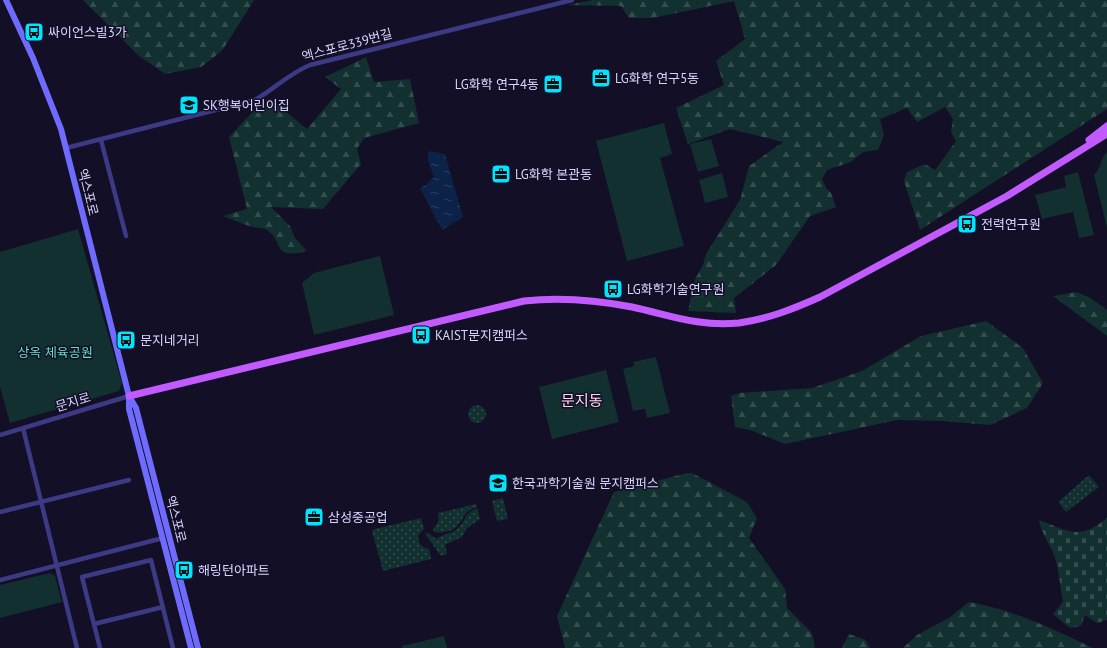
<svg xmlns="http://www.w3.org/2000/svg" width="1107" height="648" font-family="'PT Sans','Noto Sans KR',sans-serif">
  <defs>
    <pattern id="grass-dots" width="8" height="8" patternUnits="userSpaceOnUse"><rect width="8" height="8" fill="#12302f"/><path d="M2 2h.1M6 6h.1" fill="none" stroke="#344d4e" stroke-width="1.8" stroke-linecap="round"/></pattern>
    <pattern id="forest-firs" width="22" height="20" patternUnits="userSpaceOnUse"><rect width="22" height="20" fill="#12302f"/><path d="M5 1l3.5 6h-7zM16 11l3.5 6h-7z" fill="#344d4e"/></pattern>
    <pattern id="cemetery-stones" width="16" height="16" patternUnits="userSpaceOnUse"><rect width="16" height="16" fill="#12302f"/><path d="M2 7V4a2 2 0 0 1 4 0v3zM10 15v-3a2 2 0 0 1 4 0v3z" fill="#344d4e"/></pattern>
    <pattern id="water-ripples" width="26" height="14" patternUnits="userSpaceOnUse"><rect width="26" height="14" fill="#0c2248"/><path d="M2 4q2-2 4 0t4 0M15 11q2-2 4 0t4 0" fill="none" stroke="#2f4163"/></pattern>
  </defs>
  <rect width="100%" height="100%" fill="#130f26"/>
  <path fill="url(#grass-dots)" d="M468 414a9 9 0 1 1 18 0a9 9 0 1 1-18 0Z
    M 1089,475 L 1099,487 L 1066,512 L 1058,502 Z
    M 503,498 L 508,519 L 497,521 L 492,501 Z
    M 476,504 L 477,507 C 462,511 465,519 456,527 C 451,532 443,532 437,533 L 433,530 L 439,520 L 438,513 Z
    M 477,508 L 480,519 L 467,528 L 462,537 L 445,545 L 447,554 L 441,556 L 425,534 L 428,533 L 436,539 C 443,534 451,534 457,529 C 467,520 462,515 477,508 Z
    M 421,518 L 424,529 L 418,536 C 419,544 421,547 429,549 L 431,559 L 383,571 L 372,531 L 374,529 Z"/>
  <path fill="url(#forest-firs)" d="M 83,0 L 254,0 L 222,51 L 201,67 L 165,74 L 139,56 Z
    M 593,0 L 1107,0 L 1107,109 L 920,230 L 904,181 L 907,172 L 925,164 L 935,170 L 956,141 L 951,132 L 953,119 L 945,107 L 917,122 L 907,108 L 880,119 L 884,135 L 878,150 L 863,152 L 851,162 L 827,170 L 822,179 L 826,188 L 831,193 L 836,207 L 810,216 L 776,265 L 734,298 L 736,313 L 688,311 L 695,279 L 703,265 L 706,254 L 740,200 L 749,166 L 783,142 L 730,129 L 688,144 L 676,108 L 724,85 L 716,61 L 745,39 L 734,1 L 653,18 L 629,18 L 621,6 L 567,5 Z
    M 366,57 L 374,82 L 410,79 L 419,123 L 364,138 L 357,149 L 361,164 L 323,209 L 271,207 L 290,226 L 295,238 L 307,251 C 270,261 285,239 265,229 C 261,228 256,228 253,227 C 242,224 232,219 223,216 L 247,209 L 229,137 L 258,106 L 275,103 L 307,129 L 341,89 L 325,77 Z
    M 1076,292 L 1089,297 L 1107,310 L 1107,336 L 1053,296 Z
    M 986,321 L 1023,348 L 1043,383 L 1027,408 L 990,425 L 942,421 L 897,420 L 785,444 L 750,430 L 735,427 L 731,396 L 739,393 L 812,388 L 862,371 L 921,336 Z
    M 687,473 L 692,473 L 747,502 L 757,518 L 749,538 L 785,589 L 787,608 L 812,633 L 815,648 L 565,648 L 557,616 L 614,492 Z
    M 969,602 C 1014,610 1053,629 1093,648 L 903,648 L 917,635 L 950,617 Z
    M 849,634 L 866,640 L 870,648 L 842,648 Z"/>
  <path fill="url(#cemetery-stones)" d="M 1107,518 L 1107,620 L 1097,623 L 1085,615 L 1081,626 L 1070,628 L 1053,614 L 1063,602 C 1060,586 1059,569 1054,555 C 1049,542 1041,533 1039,520 C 1069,531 1079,541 1107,518 Z"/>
  <path fill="#12302f" d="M 664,123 L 672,154 L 660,158 L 684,246 L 627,261 L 596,141 Z
    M 711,139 L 719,166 L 698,172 L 690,144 Z
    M 1107,152 L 1107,228 L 1094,175 C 1101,168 1100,159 1107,152 Z
    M 1078,172 L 1094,235 L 1079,238 L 1073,212 L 1042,219 L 1035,195 L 1066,187 L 1064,176 Z
    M 722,173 L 728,197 L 705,203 L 699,180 Z
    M 78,229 L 122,383 L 119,391 L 10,423 L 0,387 L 0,252 Z
    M 380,256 L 394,315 L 314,335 L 302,283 L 314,273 Z
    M 656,357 L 670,413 L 647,418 L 645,409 L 633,411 L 623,369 L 634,366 L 633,362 Z
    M 606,370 L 619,422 L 552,439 L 539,387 Z
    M 50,573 L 55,576 L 62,602 L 0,618 L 0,585 Z
    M 444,636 L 447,648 L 402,648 L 402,646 Z"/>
  <path fill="url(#water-ripples)" d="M 428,151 L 445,154 L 463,217 L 442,230 L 420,188 L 426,185 L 434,177 L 428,161 Z"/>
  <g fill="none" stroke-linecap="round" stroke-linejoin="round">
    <path stroke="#3d3a85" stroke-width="4.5" d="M 101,140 L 126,236
      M 66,148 L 255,100 C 274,89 290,73 310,65 L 572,0
      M 23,428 L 77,648
      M 0,435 L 129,396
      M 0,512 L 129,480
      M 0,580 L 163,538
      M 94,624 L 163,607
      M 100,648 L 82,577 L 151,560 L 173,648"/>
    <path stroke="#6f6bff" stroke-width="6" d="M 6,0 L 33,58 L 61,129 L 129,396 L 136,408 L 198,648
      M 129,398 L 129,409 L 191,648"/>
    <path stroke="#c25bff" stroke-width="7" d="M 1089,140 L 1107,126
      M 129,396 L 524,301 C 560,297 596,300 632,307 C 670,315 698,327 739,323 C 768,319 793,309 820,297 L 1007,196 L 1107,134"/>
  </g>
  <defs>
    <symbol id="bus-square" viewBox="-11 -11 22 22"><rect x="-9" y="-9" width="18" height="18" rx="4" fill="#00e5ff" stroke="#130f26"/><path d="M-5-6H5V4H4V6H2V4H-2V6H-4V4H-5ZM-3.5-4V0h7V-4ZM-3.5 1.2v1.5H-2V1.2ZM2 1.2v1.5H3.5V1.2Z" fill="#111"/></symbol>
    <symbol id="office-square" viewBox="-11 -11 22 22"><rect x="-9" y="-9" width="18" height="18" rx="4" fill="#00e5ff" stroke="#130f26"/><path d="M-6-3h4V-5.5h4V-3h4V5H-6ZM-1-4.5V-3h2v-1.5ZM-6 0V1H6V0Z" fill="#111"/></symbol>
    <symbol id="school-square" viewBox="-11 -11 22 22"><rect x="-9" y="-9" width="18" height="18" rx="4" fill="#00e5ff" stroke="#130f26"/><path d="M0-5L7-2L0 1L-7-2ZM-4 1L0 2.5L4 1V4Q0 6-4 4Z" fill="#111"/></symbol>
    <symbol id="university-square" viewBox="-11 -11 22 22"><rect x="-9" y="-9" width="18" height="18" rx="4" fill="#00e5ff" stroke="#130f26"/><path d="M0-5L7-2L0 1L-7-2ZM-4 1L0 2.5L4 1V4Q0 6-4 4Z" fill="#111"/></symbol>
  </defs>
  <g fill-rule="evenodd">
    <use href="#bus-square" x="23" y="21" width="22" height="22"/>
    <use href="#office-square" x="590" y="67" width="22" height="22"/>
    <use href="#office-square" x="542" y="73" width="22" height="22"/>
    <use href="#school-square" x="178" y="94" width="22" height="22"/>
    <use href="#office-square" x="490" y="163" width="22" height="22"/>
    <use href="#bus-square" x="956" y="213" width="22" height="22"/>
    <use href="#bus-square" x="602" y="278" width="22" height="22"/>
    <use href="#bus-square" x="410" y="324" width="22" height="22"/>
    <use href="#bus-square" x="115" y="329" width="22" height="22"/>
    <use href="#university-square" x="487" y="472" width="22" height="22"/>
    <use href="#office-square" x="303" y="506" width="22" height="22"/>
    <use href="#bus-square" x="173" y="559" width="22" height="22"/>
  </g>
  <g text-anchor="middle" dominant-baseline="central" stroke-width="3" stroke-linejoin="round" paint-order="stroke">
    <g font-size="13" fill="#d9d4ff" stroke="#130f26" text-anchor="start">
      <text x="48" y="32">싸이언스빌3가</text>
      <text x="615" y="78">LG화학 연구5동</text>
      <text x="539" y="84" text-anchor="end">LG화학 연구4동</text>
      <text x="203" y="105">SK행복어린이집</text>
      <text x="515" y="174">LG화학 본관동</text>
      <text x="981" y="224">전력연구원</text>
      <text x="627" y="289">LG화학기술연구원</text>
      <text x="435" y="335">KAIST문지캠퍼스</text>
      <text x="140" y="340">문지네거리</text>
      <text x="512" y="483">한국과학기술원 문지캠퍼스</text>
      <text x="328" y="517">삼성중공업</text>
      <text x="198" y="570">해링턴아파트</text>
    </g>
    <g font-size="13" fill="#d9d4ff" stroke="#130f26">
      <text transform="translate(347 45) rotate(-15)">엑스포로339번길</text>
      <text transform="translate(88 192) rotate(76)">엑스포로</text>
      <text transform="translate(73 402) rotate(-17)">문지로</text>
      <text transform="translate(176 519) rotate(76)">엑스포로</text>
    </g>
    <g font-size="13" fill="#5fe0c0" stroke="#130f26">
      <text x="55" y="352">상옥 체육공원</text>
    </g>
    <g font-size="15" fill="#ffd6f0" stroke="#130f26">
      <text x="582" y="400">문지동</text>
    </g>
  </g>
</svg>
